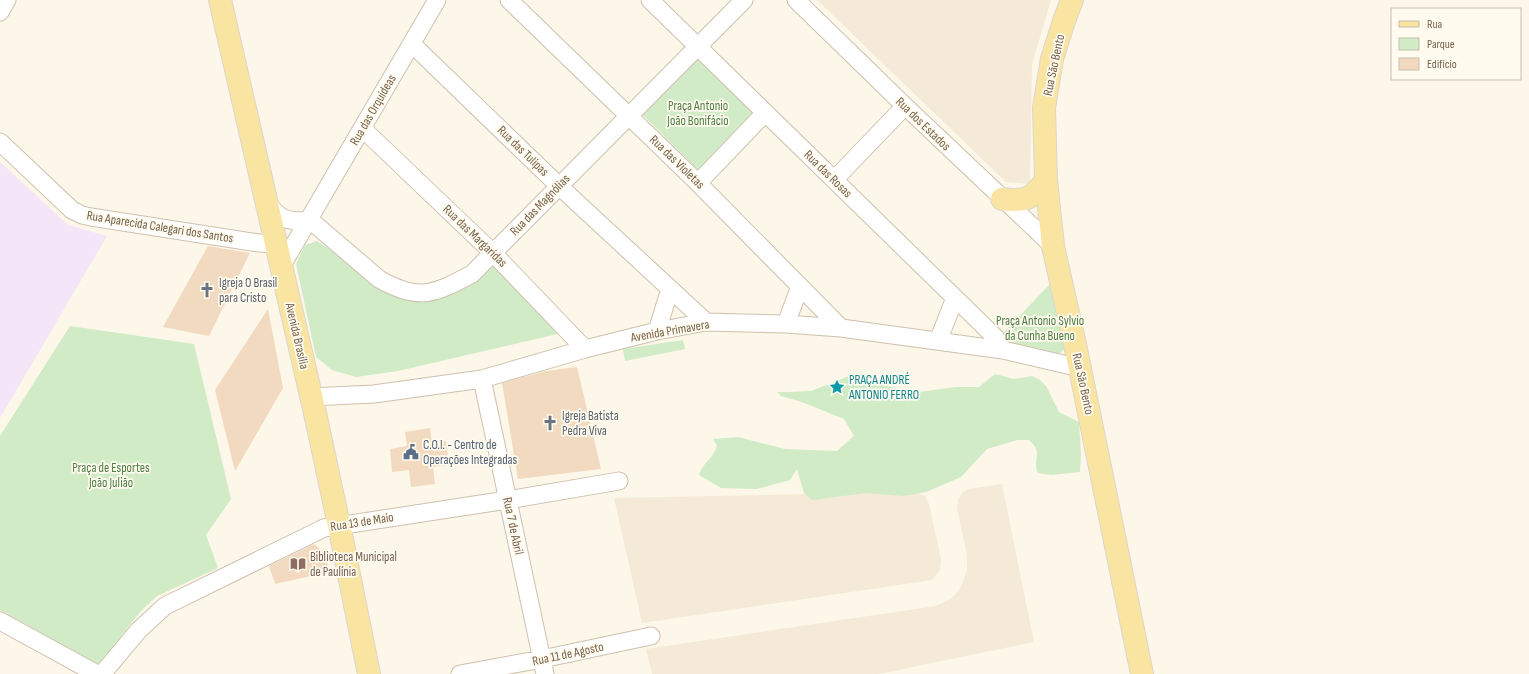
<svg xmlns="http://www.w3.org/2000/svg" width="1529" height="674" font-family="'Sofia Sans Condensed',sans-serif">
  <rect width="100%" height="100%" fill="#fcf7e8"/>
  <path fill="#f4ead7" d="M 817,0 L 1051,0 L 1032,64 L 1030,184 L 1006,182 Z
    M 1002,484 L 1034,642 L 879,674 L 652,674 L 646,649 L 936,606 L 947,601 L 955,595 L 961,587 L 967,571 L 967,555 L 957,508 L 958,499 L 963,492 L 968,489 Z
    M 916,492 L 925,496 L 929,504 L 941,559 L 940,570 L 932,580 L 642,623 L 614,498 Z"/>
  <path fill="#f4e5f9" d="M 0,162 L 68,225 L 107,236 L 0,418 Z"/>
  <path fill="#d0ebc6" d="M 698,58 L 753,113 L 698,170 L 641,113 Z
    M 317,241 L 341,256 L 383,290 L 425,301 L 454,290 L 492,264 L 562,333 L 398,371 L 356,377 L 332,370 L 316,357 L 296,264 L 305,245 Z
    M 1052,282 L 1066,348 L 1060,353 C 1042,354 1015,349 1000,336 Z
    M 70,326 L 194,344 L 231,499 L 206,535 L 218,568 L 157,596 L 141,611 L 98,666 L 0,610 L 0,436 Z
    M 683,340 L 685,349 L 625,361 L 623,349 Z
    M 857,373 L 866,374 L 890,387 L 919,392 L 956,387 L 979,387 L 995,374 L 1014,379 L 1032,376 L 1040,380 L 1046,386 L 1059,412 L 1079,422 L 1081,454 L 1080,472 L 1051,475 L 1038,473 C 1031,459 1045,454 1029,440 L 1017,440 L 987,449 L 961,477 L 926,492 L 903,496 L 866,493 L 812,500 L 804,493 L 797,469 L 790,480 L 757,489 L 721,488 L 699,475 C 703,462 713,459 717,446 L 713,439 L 738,437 L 785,449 L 837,451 L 854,436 L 844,419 L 802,402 L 781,396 L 777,392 L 790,392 L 811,391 Z"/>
  <path fill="#f2dac0" d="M 208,246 L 250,253 L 209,336 L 163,327 Z
    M 268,309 L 283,388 L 235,471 L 215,390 Z
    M 577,367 L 601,469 L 518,479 L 502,383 L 546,371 Z
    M 430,428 L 432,443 L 446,441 L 449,465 L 433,467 L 435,484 L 411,487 L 409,470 L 392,472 L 390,449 L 407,446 L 405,432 Z
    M 314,544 L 325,553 L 329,572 L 275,584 L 269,566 Z"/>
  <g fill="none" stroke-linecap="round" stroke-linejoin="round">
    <defs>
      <path id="minor" d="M 509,0 L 698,183 L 841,328
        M 650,0 L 995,337 L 1003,350
        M 796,0 L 905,106 L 1053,246
        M 0,12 L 7,0
        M 412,44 L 559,186 L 706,322
        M 362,128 L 493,253 L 585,349
        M 0,142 L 72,210 L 82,215 L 91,217 L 259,243 L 276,244
        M 834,180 L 905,106
        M 698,183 L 765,113
        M 266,201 C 279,219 288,223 310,220
        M 310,220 L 379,279 C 419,302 434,294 472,274 L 744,0
        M 281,267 L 437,0
        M 786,324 L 800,286
        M 657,331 L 670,289
        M 938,341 L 955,298
        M 482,379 L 545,674
        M 311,397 L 374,394 L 482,379 L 585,349 L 657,331 L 706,322 L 786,324 L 841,328 L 1003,350 L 1080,368
        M 0,621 L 97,674
        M 102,674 L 139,630 L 165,606 L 324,528 L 507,500 L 619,481
        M 460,674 L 542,659 L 651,636"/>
      <path id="major" d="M 220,0 L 315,413 L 339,525 L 369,674
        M 1072,0 L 1064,21 L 1052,59 L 1044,108 L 1046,180 L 1053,246 L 1076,349 L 1142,674
        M 1002,199 C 1026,202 1032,199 1046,180"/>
    </defs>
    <use href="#minor" stroke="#cfc0ae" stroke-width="19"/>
    <use href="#major" stroke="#dcd6d0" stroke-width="24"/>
    <use href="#minor" stroke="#fff" stroke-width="17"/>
    <use href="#major" stroke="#fae4a2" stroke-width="22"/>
  </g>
  <defs>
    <symbol id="church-bare" viewBox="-9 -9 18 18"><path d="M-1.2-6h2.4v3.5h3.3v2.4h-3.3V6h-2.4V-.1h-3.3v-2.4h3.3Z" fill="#6b7280" stroke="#fffbef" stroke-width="2.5" paint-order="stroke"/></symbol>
    <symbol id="sight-bare" viewBox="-9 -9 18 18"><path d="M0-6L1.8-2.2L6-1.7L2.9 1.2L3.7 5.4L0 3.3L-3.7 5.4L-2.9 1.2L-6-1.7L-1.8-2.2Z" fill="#0f9aa8" stroke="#fffbef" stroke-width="2.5" paint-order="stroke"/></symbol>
    <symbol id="civic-bare" viewBox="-9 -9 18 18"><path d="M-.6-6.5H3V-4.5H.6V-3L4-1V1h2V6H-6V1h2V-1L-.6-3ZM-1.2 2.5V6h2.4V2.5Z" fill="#5c6f8a" stroke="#fffbef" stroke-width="2.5" paint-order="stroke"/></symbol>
    <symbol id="library-bare" viewBox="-9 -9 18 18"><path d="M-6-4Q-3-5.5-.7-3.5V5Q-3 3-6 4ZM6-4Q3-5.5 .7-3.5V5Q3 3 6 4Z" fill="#8d6e63" stroke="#fffbef" stroke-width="2.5" paint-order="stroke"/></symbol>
  </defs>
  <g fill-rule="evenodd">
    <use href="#church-bare" x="196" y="279" width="22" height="22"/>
    <use href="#sight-bare" x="826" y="376" width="22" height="22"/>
    <use href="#church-bare" x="539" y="412" width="22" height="22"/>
    <use href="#civic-bare" x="400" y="441" width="22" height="22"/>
    <use href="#library-bare" x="287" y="553" width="22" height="22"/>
  </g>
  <g text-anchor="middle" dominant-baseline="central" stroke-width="3.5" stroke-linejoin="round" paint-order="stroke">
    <g font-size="13" fill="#77614c" stroke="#fffbef">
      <text transform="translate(1054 65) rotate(-78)">Rua São Bento</text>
      <text transform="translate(373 110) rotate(-60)">Rua das Orquídeas</text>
      <text transform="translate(923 124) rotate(44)">Rua dos Estados</text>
      <text transform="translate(523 151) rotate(44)">Rua das Tulipas</text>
      <text transform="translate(677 162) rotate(44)">Rua das Violetas</text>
      <text transform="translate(828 174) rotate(44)">Rua das Rosas</text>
      <text transform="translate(540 205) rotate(-46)">Rua das Magnólias</text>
      <text transform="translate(160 227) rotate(9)">Rua Aparecida Calegari dos Santos</text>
      <text transform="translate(475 236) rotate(44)">Rua das Margaridas</text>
      <text transform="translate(670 331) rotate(-10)">Avenida Primavera</text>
      <text transform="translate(297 336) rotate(77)">Avenida Brasília</text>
      <text transform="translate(1083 384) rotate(78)">Rua São Bento</text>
      <text transform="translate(362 522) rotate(-9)">Rua 13 de Maio</text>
      <text transform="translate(513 526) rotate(78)">Rua 7 de Abril</text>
      <text transform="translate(568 654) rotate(-12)">Rua 11 de Agosto</text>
    </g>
    <g font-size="13" fill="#4d7d43" stroke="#fffbef">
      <text x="698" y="106">Praça Antonio<tspan x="698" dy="15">João Bonifácio</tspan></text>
      <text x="1040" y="321">Praça Antonio Sylvio<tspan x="1040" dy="15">da Cunha Bueno</tspan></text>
      <text x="111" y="468">Praça de Esportes<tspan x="111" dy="15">João Julião</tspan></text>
    </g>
    <g font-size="13" fill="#5b616d" stroke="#fffbef" text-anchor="start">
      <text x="219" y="283">Igreja O Brasil<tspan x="219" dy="15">para Cristo</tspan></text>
      <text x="562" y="416">Igreja Batista<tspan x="562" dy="15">Pedra Viva</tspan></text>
    </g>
    <g font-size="13" fill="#0d838f" stroke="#fffbef" text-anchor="start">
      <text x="849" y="380">PRAÇA ANDRÉ<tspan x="849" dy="15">ANTONIO FERRO</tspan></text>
    </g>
    <g font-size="13" fill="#4e5e75" stroke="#fffbef" text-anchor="start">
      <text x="423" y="445">C.O.I. - Centro de<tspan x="423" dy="15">Operações Integradas</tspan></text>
    </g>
    <g font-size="13" fill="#785e54" stroke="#fffbef" text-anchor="start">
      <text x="310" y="557">Biblioteca Municipal<tspan x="310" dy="15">de Paulínia</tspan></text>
    </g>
  </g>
  <rect x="1391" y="8" width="130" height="72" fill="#fffbef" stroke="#c9bdae"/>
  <rect x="1399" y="21" width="20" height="6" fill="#fae4a2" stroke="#c9bdae"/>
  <text x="1427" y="28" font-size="12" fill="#77614c">Rua</text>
  <rect x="1399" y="38" width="20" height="12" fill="#d0ebc6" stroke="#c9bdae"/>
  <text x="1427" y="48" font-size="12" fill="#77614c">Parque</text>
  <rect x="1399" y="58" width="20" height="12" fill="#f2dac0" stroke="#c9bdae"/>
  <text x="1427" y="68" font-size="12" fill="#77614c">Edifício</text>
</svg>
